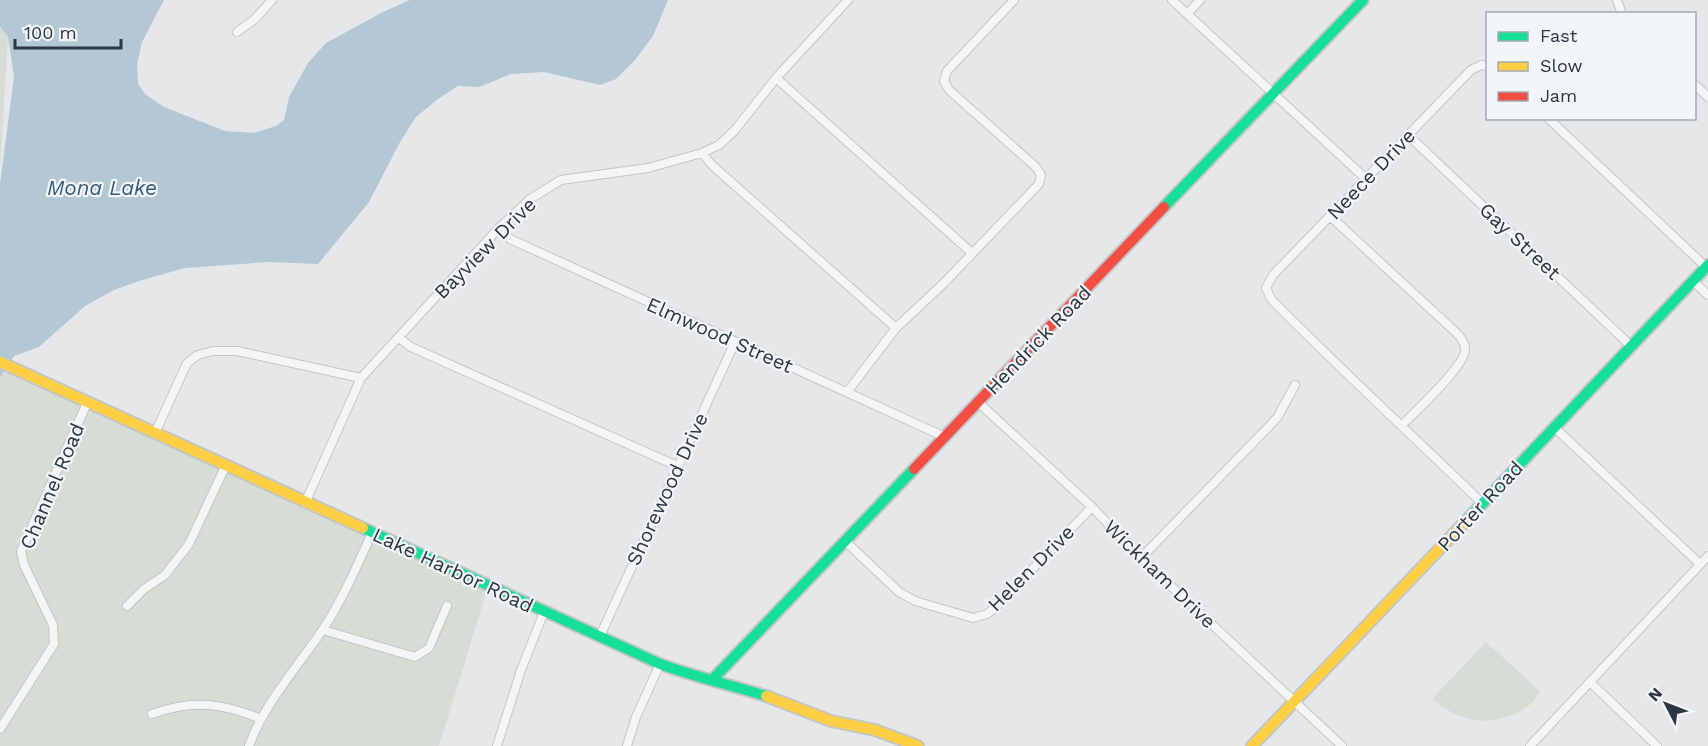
<svg xmlns="http://www.w3.org/2000/svg" width="1708" height="746" font-family="'Work Sans',sans-serif">
  <rect width="100%" height="100%" fill="#e5e7e9"/>
  <path fill="#d6ddd5" d="M 0,28 L 8,37 L 0,168 Z
    M 10,367 L 488,587 L 439,746 L 0,746 L 0,378 Z
    M 1486,642 L 1540,691 C 1534,703 1525,710 1512,715 C 1480,727 1457,719 1432,699 Z"/>
  <path fill="#b3c7d4" d="M 0,0 L 164,0 L 142,42 L 137,64 L 138,84 L 145,94 L 164,107 L 225,131 L 254,133 L 276,126 L 284,120 L 289,97 L 308,63 L 326,43 L 383,12 L 410,0 L 668,0 L 653,36 L 635,60 L 616,79 L 600,85 L 544,72 L 511,74 L 479,87 L 458,86 L 438,99 L 416,117 L 400,142 L 369,202 L 318,264 L 269,262 L 185,268 L 142,280 L 114,290 L 85,306 L 39,347 L 14,356 L 0,378 L 0,184 L 14,77 L 8,37 L 0,27 Z"/>
  <g fill="none" stroke-linecap="round" stroke-linejoin="round">
    <defs>
      <path id="street" d="M 1172,0 L 1365,178
        M 1617,0 L 1622,14
        M 1187,14 L 1200,0
        M 237,32 L 255,19 L 272,0
        M 776,78 L 972,253
        M 1694,84 L 1708,97
        M 1548,118 L 1706,267
        M 1408,135 L 1631,346
        M 702,153 L 713,166 L 896,328
        M 1330,216 L 1449,326 C 1455,332 1465,339 1465,349 C 1467,364 1415,412 1402,425
        M 498,229 L 510,239 L 945,437
        M 1693,281 L 1708,295
        M 399,338 L 411,347 L 677,466
        M 847,392 L 896,328 L 943,284 L 1039,184 L 1041,175 L 1036,167 L 949,90 L 944,81 L 947,71 L 1014,0
        M 978,402 L 1092,507 L 1141,558 L 1342,746
        M 1554,427 L 1700,564
        M 155,433 L 187,363 L 198,355 L 213,351 L 237,351 L 361,378
        M 305,503 L 361,378 L 498,229 L 530,199 L 561,180 L 648,168 L 702,153 L 719,145 L 735,130 L 776,78 L 848,0
        M 1482,503 C 1412,435 1340,369 1271,299 L 1266,288 L 1273,275 L 1471,70 L 1481,65 L 1488,66
        M 845,541 L 899,592 L 915,601 L 973,618 L 987,614 L 996,607 L 1092,507
        M 1141,558 L 1277,418 L 1295,385
        M 127,606 L 144,589 L 165,575 L 189,544 L 225,467
        M 323,630 L 415,657 L 429,648 L 447,606
        M 600,636 L 735,342
        M 1590,682 L 1657,746
        M 152,714 C 192,699 222,703 261,719
        M 0,729 L 54,644 L 53,625 L 24,565 L 21,551 L 87,403
        M 249,746 C 264,704 296,669 321,632 C 341,603 357,566 372,533
        M 497,746 L 521,670 L 544,612
        M 627,746 L 636,717 L 660,664
        M 1530,746 L 1708,556"/>
      <path id="fast" d="M 1164,207 L 1363,0
        M 1465,522 L 1708,265
        M 363,528 L 660,664 C 695,677 731,685 766,696
        M 713,679 L 914,469"/>
      <path id="slow" d="M 0,362 L 363,528
        M 766,696 L 831,721 L 875,730 L 918,746
        M 1252,746 L 1465,522"/>
      <path id="jam" d="M 914,469 L 1164,207"/>
    </defs>
    <use href="#street" stroke="#c3c5c7" stroke-width="10"/>
    <use href="#fast" stroke="#c3c5c7" stroke-width="14"/>
    <use href="#slow" stroke="#c3c5c7" stroke-width="14"/>
    <use href="#jam" stroke="#c3c5c7" stroke-width="14"/>
    <use href="#street" stroke="#f4f5f6" stroke-width="8"/>
    <use href="#fast" stroke="#16e098" stroke-width="10"/>
    <use href="#slow" stroke="#ffcf43" stroke-width="10"/>
    <use href="#jam" stroke="#f24e42" stroke-width="10"/>
  </g>
  <g text-anchor="middle" dominant-baseline="central" stroke-width="4.5" stroke-linejoin="round" paint-order="stroke">
    <g font-size="20" fill="#2b3744" stroke="#f3f6f8">
      <text transform="translate(1371 174) rotate(-46)">Neece Drive</text>
      <text transform="translate(1520 241) rotate(43)">Gay Street</text>
      <text transform="translate(485 248) rotate(-45)">Bayview Drive</text>
      <text transform="translate(720 335) rotate(24)">Elmwood Street</text>
      <text transform="translate(1038 340) rotate(-46)">Hendrick Road</text>
      <text transform="translate(52 486) rotate(-67)">Channel Road</text>
      <text transform="translate(667 489) rotate(-65)">Shorewood Drive</text>
      <text transform="translate(1480 506) rotate(-47)">Porter Road</text>
      <text transform="translate(1031 568) rotate(-45)">Helen Drive</text>
      <text transform="translate(453 570) rotate(25)">Lake Harbor Road</text>
      <text transform="translate(1160 574) rotate(44)">Wickham Drive</text>
    </g>
    <g font-size="21" font-style="italic" fill="#345a78" stroke="#f3f6f8">
      <text x="102" y="187">Mona Lake</text>
    </g>
  </g>
  <rect x="1486" y="12" width="210" height="108" fill="#f3f6f8" stroke="#a3aab0" stroke-width="1.5"/>
  <rect x="1498" y="32" width="30" height="9" fill="#16e098" stroke="#a3aab0" stroke-width="1.5"/>
  <text x="1540" y="42" font-size="18" fill="#2b3744">Fast</text>
  <rect x="1498" y="62" width="30" height="9" fill="#ffcf43" stroke="#a3aab0" stroke-width="1.5"/>
  <text x="1540" y="72" font-size="18" fill="#2b3744">Slow</text>
  <rect x="1498" y="92" width="30" height="9" fill="#f24e42" stroke="#a3aab0" stroke-width="1.5"/>
  <text x="1540" y="102" font-size="18" fill="#2b3744">Jam</text>
  <g transform="translate(1666 704) rotate(312)" stroke="#f3f6f8" stroke-width="4.5" paint-order="stroke">
  <path d="M0-4.5L10 22L0 15L-10 22Z" fill="#2b3744"/>
  <text y="-9" font-size="16" font-weight="bold" text-anchor="middle" fill="#2b3744">N</text>
  </g>
  <path d="M15 39v9h106v-9" fill="none" stroke="#2b3744" stroke-width="3"/>
  <text x="24" y="39" font-size="18" fill="#2b3744" stroke="#f3f6f8" stroke-width="4.5" paint-order="stroke">100 m</text>
</svg>
